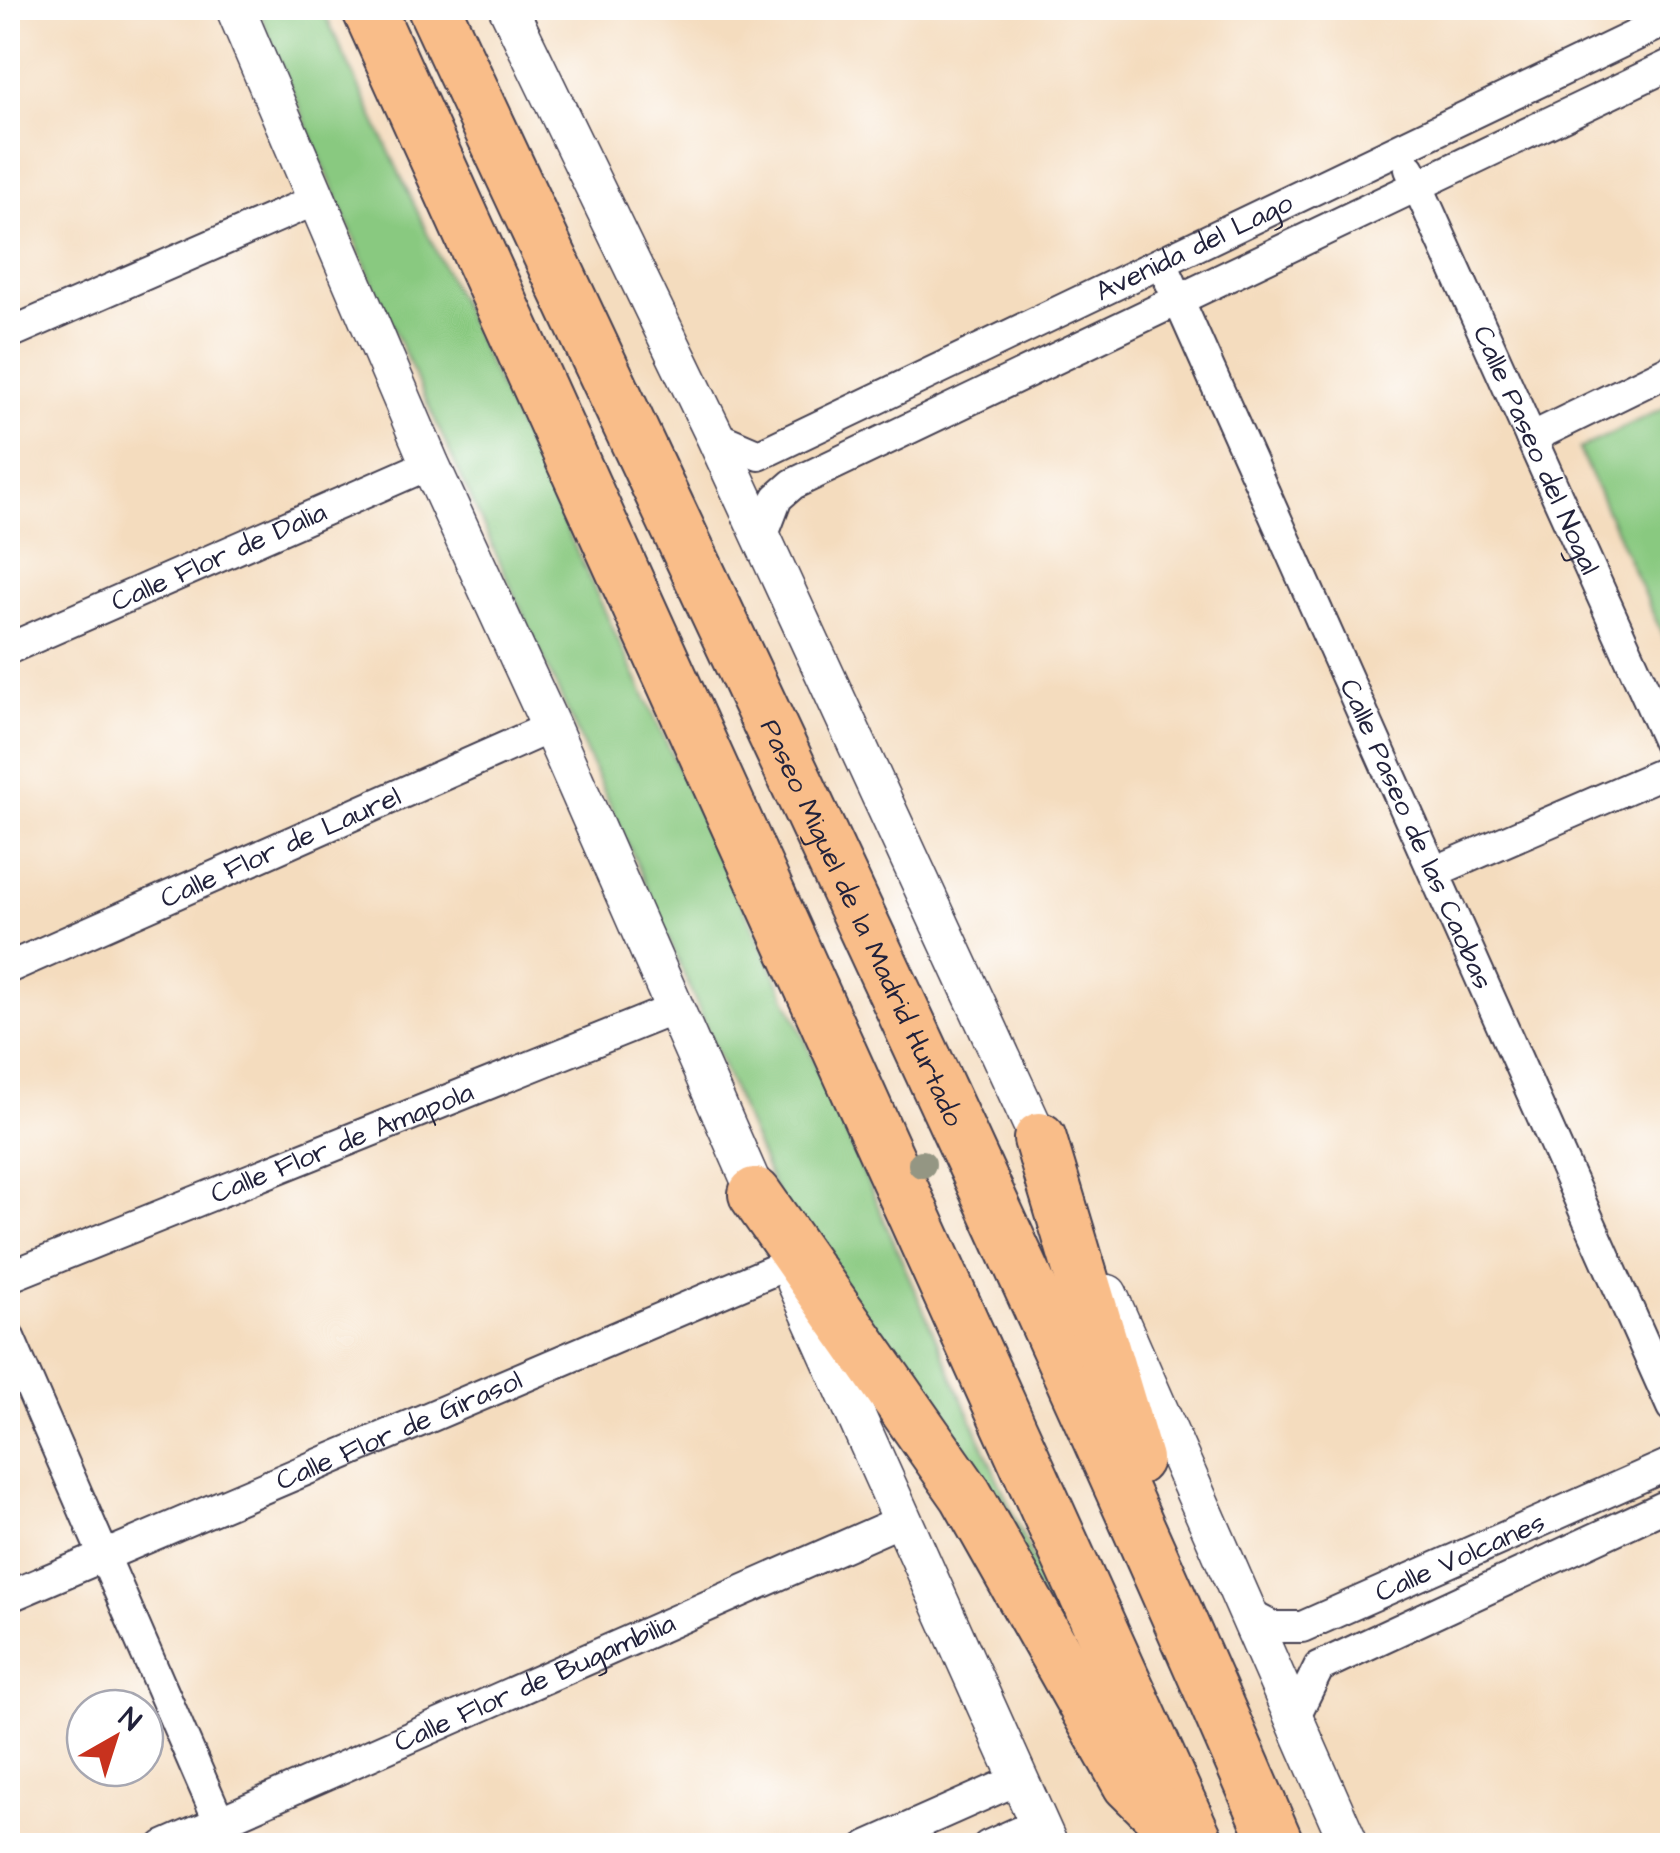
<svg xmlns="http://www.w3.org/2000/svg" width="1680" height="1853" font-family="'Architects Daughter',sans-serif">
  <rect width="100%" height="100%" fill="#fff"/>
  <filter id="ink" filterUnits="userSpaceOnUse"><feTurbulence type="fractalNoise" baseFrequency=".01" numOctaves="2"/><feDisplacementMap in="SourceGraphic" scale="20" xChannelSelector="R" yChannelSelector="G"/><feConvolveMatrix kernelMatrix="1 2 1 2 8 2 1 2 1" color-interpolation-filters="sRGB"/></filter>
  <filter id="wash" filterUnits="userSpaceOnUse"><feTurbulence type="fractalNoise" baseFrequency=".0048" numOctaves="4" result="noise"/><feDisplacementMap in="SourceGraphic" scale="40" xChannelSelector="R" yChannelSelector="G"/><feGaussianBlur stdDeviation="2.25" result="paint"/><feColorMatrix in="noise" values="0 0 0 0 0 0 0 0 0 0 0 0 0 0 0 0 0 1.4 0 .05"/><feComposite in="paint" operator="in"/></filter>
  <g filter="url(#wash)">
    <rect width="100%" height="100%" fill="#f4dcbe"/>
    <path fill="#89c980" stroke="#56765e" stroke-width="2.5" d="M 262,8 L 322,8 L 797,1021 L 1066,1635 L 782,1206 L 641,873 L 370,277 L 262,19 Z
      M 1672,404 L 1672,656 L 1579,449 Z"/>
  </g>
  <g filter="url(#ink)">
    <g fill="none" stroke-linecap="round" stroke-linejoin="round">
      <defs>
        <g id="minor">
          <path id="s1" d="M 1410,169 L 1672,751"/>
          <path id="s2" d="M 1162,263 L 1672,1407"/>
          <path d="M 8,334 L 320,198"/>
          <path id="s3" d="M 715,436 L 759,455 L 1672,18"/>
          <path d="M 1531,438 L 1672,369"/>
          <path d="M 761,540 L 777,498 L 793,484 L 1672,64"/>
          <path id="s4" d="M 8,649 L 430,464"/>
          <path d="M 1434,872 L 1672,769"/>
          <path id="s5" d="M 8,968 L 551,727"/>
          <path id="s6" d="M 8,1277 L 674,1009"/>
          <path d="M 8,1335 L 230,1846"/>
          <path id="s7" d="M 8,1597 L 788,1264"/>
          <path id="s8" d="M 1248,1614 L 1273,1627 L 1302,1627 L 1672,1463"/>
          <path d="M 1293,1720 L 1319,1667 L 1672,1503"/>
          <path id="s9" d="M 164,1846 L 903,1520"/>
          <path d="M 868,1846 L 1019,1779"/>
          <path d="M 988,1846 L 1039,1823"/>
        </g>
        <path id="tertiary" d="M 235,8 L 430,464 L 551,727 L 767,1218
          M 508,8 L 715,436 L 1049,1161
          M 796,1282 L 1049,1846
          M 1108,1294 L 1350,1846"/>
        <g id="trunk">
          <path d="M 368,8 L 1199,1846"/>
          <path id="s10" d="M 434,8 C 718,619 1012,1226 1278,1846"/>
          <path d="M 1040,1139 L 1136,1459"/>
          <path d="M 755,1194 L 966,1495 L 1129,1784 L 1186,1840"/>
        </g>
      </defs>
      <use href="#minor" stroke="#423e4f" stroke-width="34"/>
      <use href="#tertiary" stroke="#423e4f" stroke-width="41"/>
      <use href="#trunk" stroke="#423e4f" stroke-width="56"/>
      <use href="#minor" stroke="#fff" stroke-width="30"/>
      <use href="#tertiary" stroke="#fff" stroke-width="38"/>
      <use href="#trunk" stroke="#f9bd89" stroke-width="52"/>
    </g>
    <circle fill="#949683" cx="922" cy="1164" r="14"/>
  </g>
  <g text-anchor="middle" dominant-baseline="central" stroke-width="8" stroke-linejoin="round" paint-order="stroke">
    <g font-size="28" fill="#22223b" stroke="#fff">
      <text stroke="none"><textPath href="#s3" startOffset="530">Avenida del Lago</textPath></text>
      <text stroke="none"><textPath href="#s1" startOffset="308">Calle Paseo del Nogal</textPath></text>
      <text stroke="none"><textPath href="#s4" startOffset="230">Calle Flor de Dalia</textPath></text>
      <text stroke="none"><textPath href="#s2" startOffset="625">Calle Paseo de las Caobas</textPath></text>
      <text stroke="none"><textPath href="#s5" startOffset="298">Calle Flor de Laurel</textPath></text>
      <text stroke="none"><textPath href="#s10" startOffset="1010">Paseo Miguel de la Madrid Hurtado</textPath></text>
      <text stroke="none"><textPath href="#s6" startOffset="360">Calle Flor de Amapola</textPath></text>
      <text stroke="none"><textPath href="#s7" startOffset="425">Calle Flor de Girasol</textPath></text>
      <text stroke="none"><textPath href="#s8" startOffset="230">Calle Volcanes</textPath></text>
      <text stroke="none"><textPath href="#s9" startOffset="405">Calle Flor de Bugambilia</textPath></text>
    </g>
  </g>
  <rect width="1680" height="1853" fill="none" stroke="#fff" stroke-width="40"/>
  <g transform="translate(115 1738) rotate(39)"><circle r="48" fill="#ffffff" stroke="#a7a7b1" stroke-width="2.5"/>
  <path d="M0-8L18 38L0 25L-18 38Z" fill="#c8321e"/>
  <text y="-15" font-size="28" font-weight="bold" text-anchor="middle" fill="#22223b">N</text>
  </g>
</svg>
